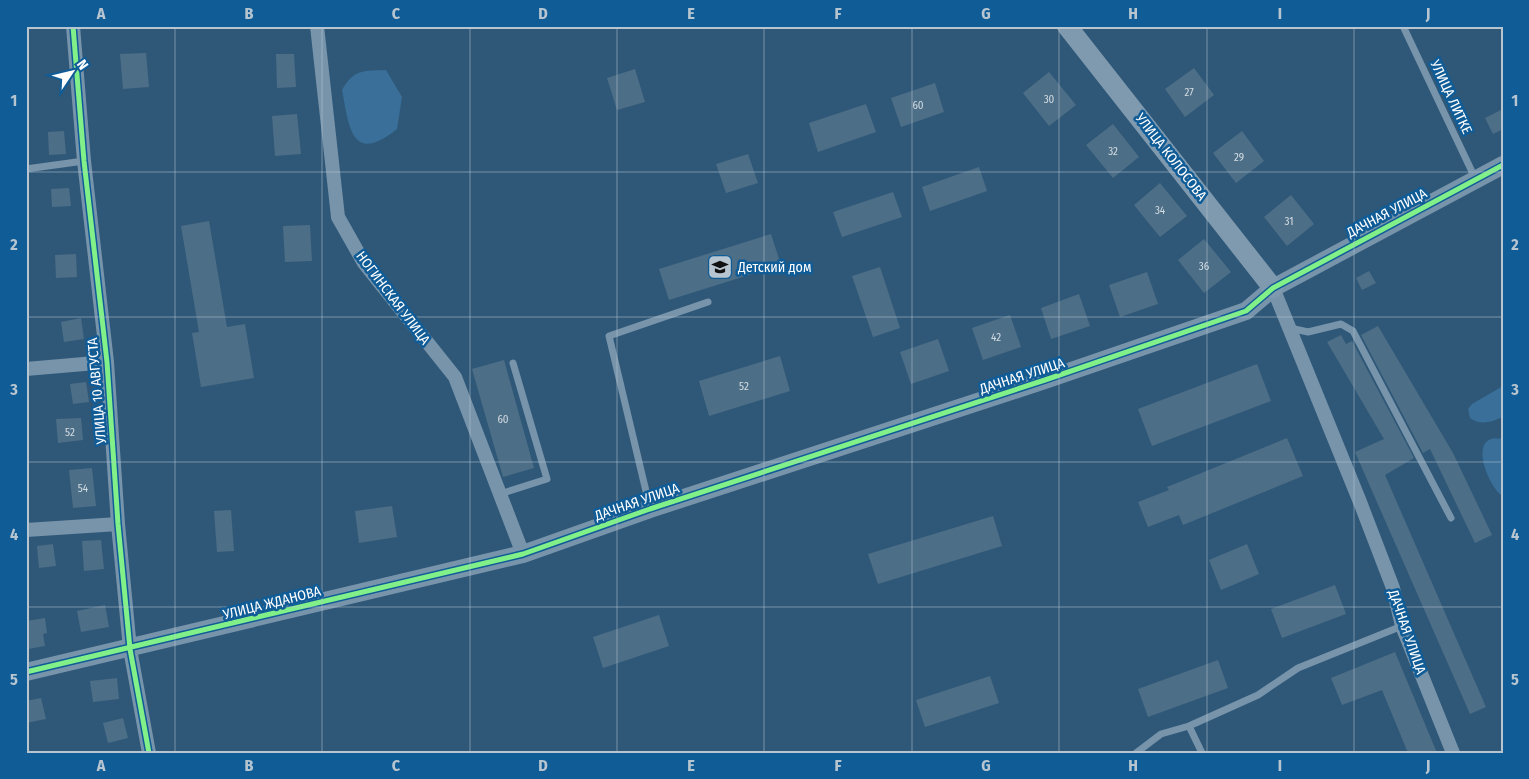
<svg xmlns="http://www.w3.org/2000/svg" width="1529" height="779" font-family="'Fira Sans Condensed',sans-serif">
  <rect width="100%" height="100%" fill="#2f5878"/>
  <path fill="#396f98" d="M 386,70 L 402,97 L 397,129 C 351,166 349,126 342,90 C 354,69 363,71 386,70 Z
    M 1503,386 L 1503,417 C 1491,422 1481,426 1470,418 L 1468,409 L 1472,404 Z
    M 1503,438 L 1503,496 C 1491,490 1471,446 1491,439 C 1494,438 1499,439 1503,438 Z"/>
  <path fill="#4d6e87" d="M 146,53 L 149,87 L 123,89 L 120,54 Z
    M 276,54 L 294,54 L 296,87 L 277,88 Z
    M 1194,68 L 1214,95 L 1185,117 L 1165,89 Z
    M 635,69 L 645,102 L 617,110 L 607,78 Z
    M 1049,72 L 1076,105 L 1049,126 L 1023,93 Z
    M 935,83 L 944,112 L 901,127 L 891,98 Z
    M 866,104 L 876,132 L 818,152 L 809,123 Z
    M 1503,109 L 1503,129 L 1493,134 L 1485,118 Z
    M 297,114 L 301,154 L 275,156 L 272,116 Z
    M 1113,124 L 1139,157 L 1113,178 L 1086,145 Z
    M 64,131 L 66,154 L 49,155 L 48,132 Z
    M 1242,131 L 1264,161 L 1236,183 L 1213,153 Z
    M 748,154 L 758,183 L 726,193 L 716,164 Z
    M 979,167 L 987,191 L 930,211 L 922,187 Z
    M 1160,183 L 1187,216 L 1160,237 L 1134,205 Z
    M 69,188 L 71,206 L 52,207 L 51,189 Z
    M 893,192 L 902,217 L 842,237 L 833,212 Z
    M 1291,195 L 1314,224 L 1287,246 L 1264,217 Z
    M 209,221 L 227,327 L 245,324 L 254,378 L 201,387 L 192,333 L 199,332 L 181,226 Z
    M 310,225 L 312,261 L 285,262 L 283,226 Z
    M 771,234 L 781,265 L 669,300 L 659,269 Z
    M 1204,239 L 1231,272 L 1204,293 L 1178,260 Z
    M 76,254 L 77,277 L 56,278 L 55,255 Z
    M 880,267 L 900,328 L 873,337 L 852,276 Z
    M 1369,271 L 1376,283 L 1362,290 L 1356,278 Z
    M 1147,272 L 1158,304 L 1120,317 L 1109,285 Z
    M 1079,294 L 1090,326 L 1051,339 L 1041,308 Z
    M 1010,315 L 1021,347 L 983,360 L 972,328 Z
    M 81,318 L 84,339 L 64,342 L 61,322 Z
    M 1378,326 L 1453,453 L 1492,535 L 1475,543 L 1430,449 L 1423,453 L 1361,335 Z
    M 1341,335 L 1346,344 L 1352,341 L 1414,458 L 1385,475 L 1486,707 L 1470,714 L 1355,452 L 1384,439 L 1327,342 Z
    M 938,339 L 949,371 L 911,384 L 900,352 Z
    M 780,356 L 790,391 L 709,416 L 699,381 Z
    M 504,360 L 534,468 L 503,477 L 472,369 Z
    M 1257,364 L 1271,401 L 1152,446 L 1138,409 Z
    M 86,382 L 89,402 L 73,404 L 70,384 Z
    M 81,418 L 83,440 L 58,443 L 56,419 Z
    M 1287,438 L 1303,476 L 1183,525 L 1179,515 L 1148,527 L 1138,502 L 1169,490 L 1167,487 Z
    M 92,468 L 96,506 L 73,508 L 69,470 Z
    M 392,506 L 397,537 L 359,543 L 355,511 Z
    M 231,510 L 234,551 L 217,552 L 214,511 Z
    M 993,516 L 1002,546 L 878,584 L 868,554 Z
    M 101,540 L 104,569 L 84,571 L 82,541 Z
    M 53,544 L 56,566 L 39,568 L 37,546 Z
    M 1247,544 L 1259,574 L 1221,590 L 1209,560 Z
    M 1335,585 L 1346,614 L 1282,638 L 1271,609 Z
    M 105,605 L 109,627 L 81,632 L 77,611 Z
    M 659,615 L 669,646 L 603,668 L 593,637 Z
    M 45,618 L 47,633 L 43,634 L 45,646 L 28,649 L 26,621 Z
    M 1395,652 L 1437,753 L 1408,753 L 1382,690 L 1342,705 L 1331,678 Z
    M 1218,660 L 1228,688 L 1148,717 L 1138,689 Z
    M 990,676 L 999,703 L 925,727 L 916,700 Z
    M 117,678 L 119,699 L 93,702 L 90,681 Z
    M 41,698 L 46,719 L 26,723 L 26,701 Z
    M 123,718 L 128,738 L 108,743 L 103,723 Z"/>
  <g fill="none" stroke-linecap="round" stroke-linejoin="round">
    <path stroke="#7894ab" stroke-width="7" d="M 1403,26 L 1475,178
      M 26,169 L 84,161
      M 1290,328 L 1308,332 L 1341,324 L 1353,331 L 1451,518
      M 500,494 L 547,479 L 513,363
      M 650,508 L 609,336 L 708,302
      M 1189,726 L 1202,753
      M 1136,753 L 1161,734 L 1189,726 L 1258,695 L 1298,668 L 1402,626"/>
    <path stroke="#7894ab" stroke-width="14" d="M 73,26 L 84,161 L 107,362 L 118,524 L 130,649 L 149,753
      M 317,26 L 338,217 L 364,263 L 455,377 L 523,554
      M 1273,288 L 1360,502 L 1393,588 L 1402,626 L 1453,753
      M 26,369 L 107,362
      M 26,530 L 118,524"/>
    <path stroke="#7894ab" stroke-width="18" d="M 26,672 L 523,554 L 650,509 L 1045,380 L 1246,311 L 1273,288 L 1503,165"/>
    <path stroke="#7f9aaf" stroke-width="20" d="M 1067,26 L 1273,288"/>
    <defs>
      <path id="cycleway" d="M 73,26 L 84,161 L 107,362 L 118,524 L 130,649 L 149,753
        M 26,672 L 523,554 L 650,509 L 1045,380 L 1246,311 L 1273,288 L 1503,165"/>
    </defs>
    <use href="#cycleway" stroke="#105c97" stroke-width="8"/>
    <use href="#cycleway" stroke="#82f089" stroke-width="5"/>
  </g>
  <path fill="none" stroke="#b6c5d0" stroke-width="1" stroke-opacity="0.55" d="M 175,26 L 175,753M 322,26 L 322,753M 470,26 L 470,753M 617,26 L 617,753M 764,26 L 764,753M 912,26 L 912,753M 1059,26 L 1059,753M 1207,26 L 1207,753M 1354,26 L 1354,753M 26,172 L 1503,172M 26,317 L 1503,317M 26,462 L 1503,462M 26,607 L 1503,607"/>
  <defs>
    <symbol id="school-square" viewBox="-11 -11 22 22"><rect x="-9" y="-9" width="18" height="18" rx="4" fill="#b6c5d0" stroke="#105c97"/><path d="M0-5L7-2L0 1L-7-2ZM-4 1L0 2.5L4 1V4Q0 6-4 4Z" fill="#111"/></symbol>
  </defs>
  <g fill-rule="evenodd">
    <use href="#school-square" x="706" y="253" width="28" height="28"/>
  </g>
  <g text-anchor="middle" dominant-baseline="central" stroke-width="5" stroke-linejoin="round" paint-order="stroke">
    <g font-size="11" fill="#d2dbe1">
      <text x="1189" y="92">27</text>
      <text x="1049" y="99">30</text>
      <text x="918" y="105">60</text>
      <text x="1113" y="151">32</text>
      <text x="1239" y="157">29</text>
      <text x="1160" y="210">34</text>
      <text x="1289" y="221">31</text>
      <text x="1204" y="266">36</text>
      <text x="996" y="337">42</text>
      <text x="744" y="386">52</text>
      <text x="503" y="419">60</text>
      <text x="70" y="432">52</text>
      <text x="83" y="488">54</text>
    </g>
    <g font-size="14" fill="#fff" stroke="#105c97">
      <text transform="translate(1451 97) rotate(65)">УЛИЦА ЛИТКЕ</text>
      <text transform="translate(1171 157) rotate(52)">УЛИЦА КОЛОСОВА</text>
      <text transform="translate(1387 213) rotate(-28)">ДАЧНАЯ УЛИЦА</text>
      <text transform="translate(393 298) rotate(53)">НОГИНСКАЯ УЛИЦА</text>
      <text transform="translate(1022 376) rotate(-18)">ДАЧНАЯ УЛИЦА</text>
      <text transform="translate(97 391) rotate(-95)">УЛИЦА 10 АВГУСТА</text>
      <text transform="translate(637 502) rotate(-19)">ДАЧНАЯ УЛИЦА</text>
      <text transform="translate(272 603) rotate(-14)">УЛИЦА ЖДАНОВА</text>
      <text transform="translate(1407 632) rotate(71)">ДАЧНАЯ УЛИЦА</text>
    </g>
    <g font-size="14" fill="#fff" stroke="#105c97" text-anchor="start">
      <text x="738" y="267">Детский дом</text>
    </g>
  </g>
  <rect width="1529" height="779" fill="none" stroke="#105c97" stroke-width="55"/>
  <g transform="translate(72 72) rotate(55)" stroke="#105c97" stroke-width="4" paint-order="stroke">
  <path d="M0-4L9 19L0 12L-9 19Z" fill="#ffffff"/>
  <text y="-8" font-size="14" font-weight="bold" text-anchor="middle" fill="#ffffff">N</text>
  </g>
  <rect x="28" y="28" width="1474" height="724" fill="none" stroke="#b6c5d0" stroke-width="2"/>
  <g font-size="16" text-anchor="middle" font-weight="bold" fill="#b6c5d0">
    <text x="101" y="19">A</text>
    <text x="249" y="19">B</text>
    <text x="396" y="19">C</text>
    <text x="543" y="19">D</text>
    <text x="691" y="19">E</text>
    <text x="838" y="19">F</text>
    <text x="986" y="19">G</text>
    <text x="1133" y="19">H</text>
    <text x="1280" y="19">I</text>
    <text x="1428" y="19">J</text>
    <text x="14" y="106">1</text>
    <text x="1515" y="106">1</text>
    <text x="14" y="250">2</text>
    <text x="1515" y="250">2</text>
    <text x="14" y="395">3</text>
    <text x="1515" y="395">3</text>
    <text x="14" y="540">4</text>
    <text x="1515" y="540">4</text>
    <text x="14" y="685">5</text>
    <text x="1515" y="685">5</text>
    <text x="101" y="771">A</text>
    <text x="249" y="771">B</text>
    <text x="396" y="771">C</text>
    <text x="543" y="771">D</text>
    <text x="691" y="771">E</text>
    <text x="838" y="771">F</text>
    <text x="986" y="771">G</text>
    <text x="1133" y="771">H</text>
    <text x="1280" y="771">I</text>
    <text x="1428" y="771">J</text>
  </g>
</svg>
